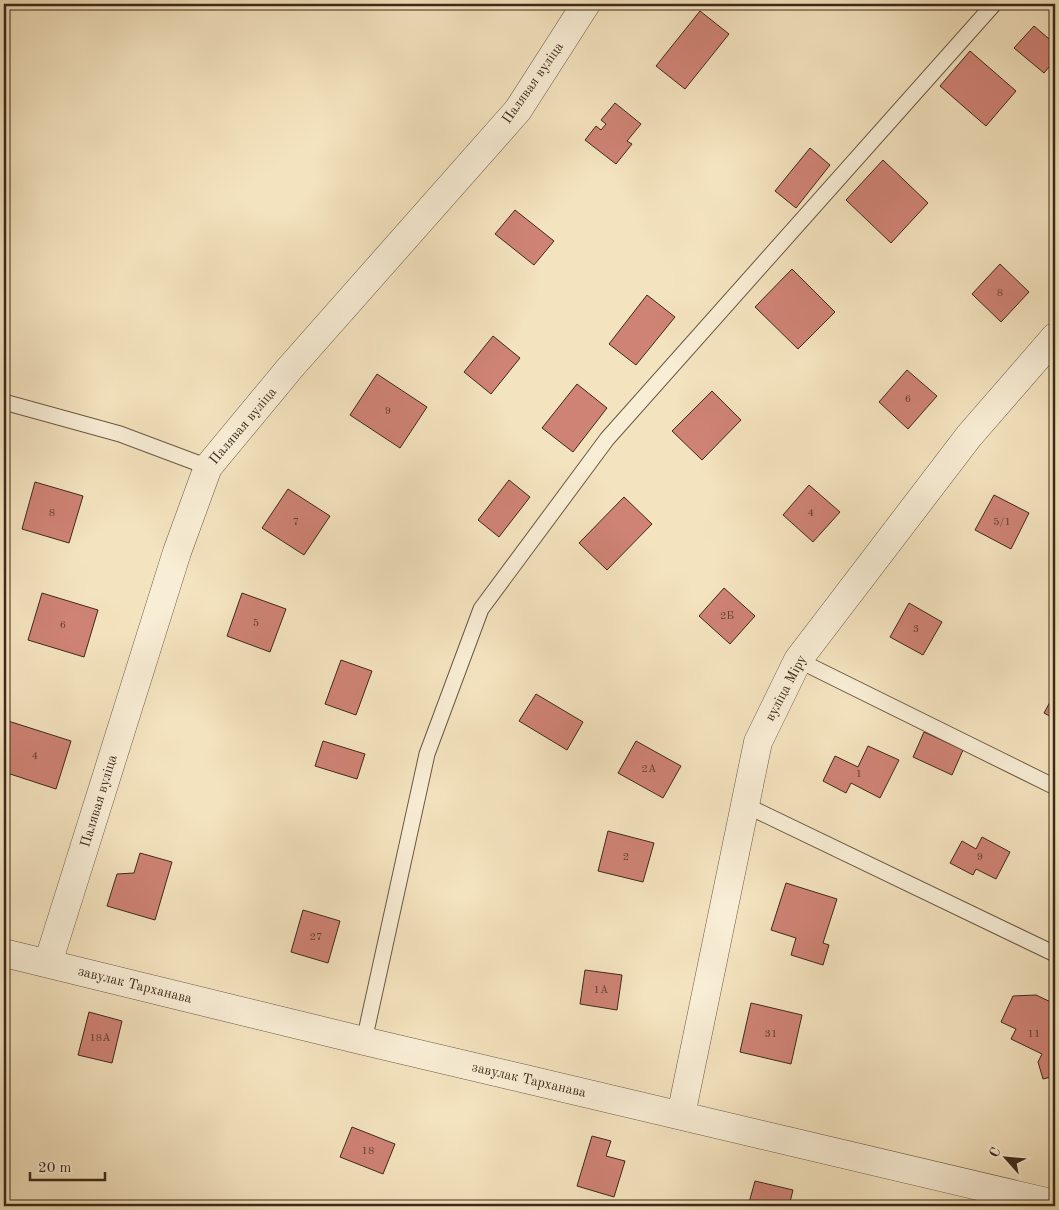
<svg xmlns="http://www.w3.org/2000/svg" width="1059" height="1210" font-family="'Old Standard TT',serif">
  <rect width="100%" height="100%" fill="#f4e3bf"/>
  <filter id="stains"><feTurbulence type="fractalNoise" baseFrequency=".004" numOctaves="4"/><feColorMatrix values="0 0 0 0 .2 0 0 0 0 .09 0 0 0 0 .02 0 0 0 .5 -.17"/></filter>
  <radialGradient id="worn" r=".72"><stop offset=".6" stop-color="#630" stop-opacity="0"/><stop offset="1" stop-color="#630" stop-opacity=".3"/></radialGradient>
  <path fill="#cf8375" stroke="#3c2919" d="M 700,11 L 729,34 L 685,89 L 656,66 Z
    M 1034,26 L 1055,44 L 1055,60 L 1044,73 L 1014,48 Z
    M 970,51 L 1016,91 L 986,126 L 940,86 Z
    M 615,103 L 641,124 L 627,141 L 632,144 L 616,164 L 585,140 L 596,126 L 601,130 L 606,124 L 601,120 Z
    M 810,148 L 830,165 L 796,208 L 775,191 Z
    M 883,160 L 928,203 L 891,243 L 846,200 Z
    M 515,210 L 554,241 L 534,265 L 495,234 Z
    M 1000,264 L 1029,292 L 1001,322 L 972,294 Z
    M 792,269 L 835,312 L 798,349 L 755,307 Z
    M 647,295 L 675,317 L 636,365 L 609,344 Z
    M 493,336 L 520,358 L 491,394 L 464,372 Z
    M 907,370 L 937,396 L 908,429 L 879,402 Z
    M 377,374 L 427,407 L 400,448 L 350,415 Z
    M 577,384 L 607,408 L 573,452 L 542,428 Z
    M 712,391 L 741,420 L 702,460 L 672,431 Z
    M 509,480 L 530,497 L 499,537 L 478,520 Z
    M 35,482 L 83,496 L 69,543 L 22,529 Z
    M 809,485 L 840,512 L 813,542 L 783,515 Z
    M 288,489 L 330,516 L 304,555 L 262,528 Z
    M 994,495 L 1029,513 L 1011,549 L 975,530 Z
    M 624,497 L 652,524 L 607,570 L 579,543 Z
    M 724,588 L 755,616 L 730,644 L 699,616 Z
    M 42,593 L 98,610 L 84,657 L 28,640 Z
    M 242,593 L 286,609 L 270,652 L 227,636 Z
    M 909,603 L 942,622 L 923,655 L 890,637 Z
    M 341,660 L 372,671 L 356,715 L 325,704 Z
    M 1055,693 L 1055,719 L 1044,713 Z
    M 536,694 L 583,722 L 567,750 L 519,721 Z
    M 5,720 L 71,741 L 56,789 L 4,772 Z
    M 924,732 L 963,750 L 952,775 L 913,757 Z
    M 323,741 L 365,754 L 357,779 L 315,766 Z
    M 636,741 L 681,766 L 663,798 L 618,773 Z
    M 868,746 L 899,760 L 880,798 L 851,783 L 846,793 L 823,781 L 835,756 L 858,767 Z
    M 608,831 L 654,843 L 643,882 L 598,871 Z
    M 982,837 L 1010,852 L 996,879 L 976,869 L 973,875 L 950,863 L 962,841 L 976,849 Z
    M 140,853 L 172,862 L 155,920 L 107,906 L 117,874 L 134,873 Z
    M 786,883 L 837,899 L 823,943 L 829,945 L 823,965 L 791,955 L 796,938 L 771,930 Z
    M 303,910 L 340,921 L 328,963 L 291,952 Z
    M 585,970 L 622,975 L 617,1010 L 580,1004 Z
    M 1036,995 L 1055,1004 L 1055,1076 L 1043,1079 L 1038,1062 L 1042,1054 L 1011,1039 L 1016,1029 L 1001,1022 L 1013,996 Z
    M 751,1003 L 802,1015 L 791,1064 L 740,1052 Z
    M 89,1012 L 122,1021 L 112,1063 L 78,1055 Z
    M 352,1127 L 395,1144 L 383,1174 L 340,1157 Z
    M 592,1136 L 611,1141 L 606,1156 L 625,1161 L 614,1197 L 577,1186 Z
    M 755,1181 L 793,1190 L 789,1206 L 748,1206 Z"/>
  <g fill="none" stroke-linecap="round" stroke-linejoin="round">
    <defs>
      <path id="service" d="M 4,402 L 120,434 L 208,467
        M 798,660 L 1055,787
        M 745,805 L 1055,954
        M 364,1041 L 427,754 L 481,609 L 607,439 L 994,4"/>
      <path id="minor" d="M 4,953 L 364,1041 L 1055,1204
        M 48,963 L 177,552 L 208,467 L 290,368 L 518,110 L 586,4
        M 681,1115 L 758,742 L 798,660 L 969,436 L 1055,337"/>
    </defs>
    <use href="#service" stroke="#6a5842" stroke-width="17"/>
    <use href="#minor" stroke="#6a5842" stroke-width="29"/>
    <use href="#service" stroke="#f8edd5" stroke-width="15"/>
    <use href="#minor" stroke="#f8edd5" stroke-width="28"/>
  </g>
  <g text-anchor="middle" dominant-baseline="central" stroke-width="4.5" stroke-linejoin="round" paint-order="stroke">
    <g font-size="11" fill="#614030">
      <text x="1000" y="293">8</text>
      <text x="908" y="399">6</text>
      <text x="388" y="411">9</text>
      <text x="52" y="513">8</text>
      <text x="811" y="513">4</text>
      <text x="296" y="522">7</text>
      <text x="1002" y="522">5/1</text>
      <text x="727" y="616">2Б</text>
      <text x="256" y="623">5</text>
      <text x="63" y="625">6</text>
      <text x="916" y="629">3</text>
      <text x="35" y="756">4</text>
      <text x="649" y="769">2А</text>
      <text x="859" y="774">1</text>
      <text x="626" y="857">2</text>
      <text x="980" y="857">9</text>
      <text x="316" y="937">27</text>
      <text x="601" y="990">1А</text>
      <text x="771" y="1034">31</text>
      <text x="1034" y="1034">11</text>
      <text x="100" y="1038">18А</text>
      <text x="368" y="1151">18</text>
    </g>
    <g font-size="14" fill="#3c2919" stroke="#f8edd5">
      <text transform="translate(533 83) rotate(-55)">Палявая вуліца</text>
      <text transform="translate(243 426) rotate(-50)">Палявая вуліца</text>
      <text transform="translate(786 688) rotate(-62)">вуліца Міру</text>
      <text transform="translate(99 801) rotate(-73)">Палявая вуліца</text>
      <text transform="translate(135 985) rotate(14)">завулак Тарханава</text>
      <text transform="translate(529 1080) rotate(13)">завулак Тарханава</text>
    </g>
  </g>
  <rect width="1059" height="1210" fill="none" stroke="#f4e3bf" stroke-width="20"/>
  <rect x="5" y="5" width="1049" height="1200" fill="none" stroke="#3c2919" stroke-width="2.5"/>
  <rect x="10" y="10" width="1039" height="1190" fill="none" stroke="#3c2919"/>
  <g transform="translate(1006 1158) rotate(297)" stroke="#f8edd5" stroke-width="4" paint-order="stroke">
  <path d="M0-4L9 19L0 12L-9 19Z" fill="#3c2919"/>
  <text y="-8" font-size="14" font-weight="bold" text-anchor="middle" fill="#3c2919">С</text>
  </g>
  <path d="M30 1172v8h75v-8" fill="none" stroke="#3c2919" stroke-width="2.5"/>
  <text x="38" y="1172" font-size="15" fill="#3c2919" stroke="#f8edd5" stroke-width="4" paint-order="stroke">20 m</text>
  <rect width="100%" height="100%" filter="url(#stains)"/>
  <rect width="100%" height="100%" fill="url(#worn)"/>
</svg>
